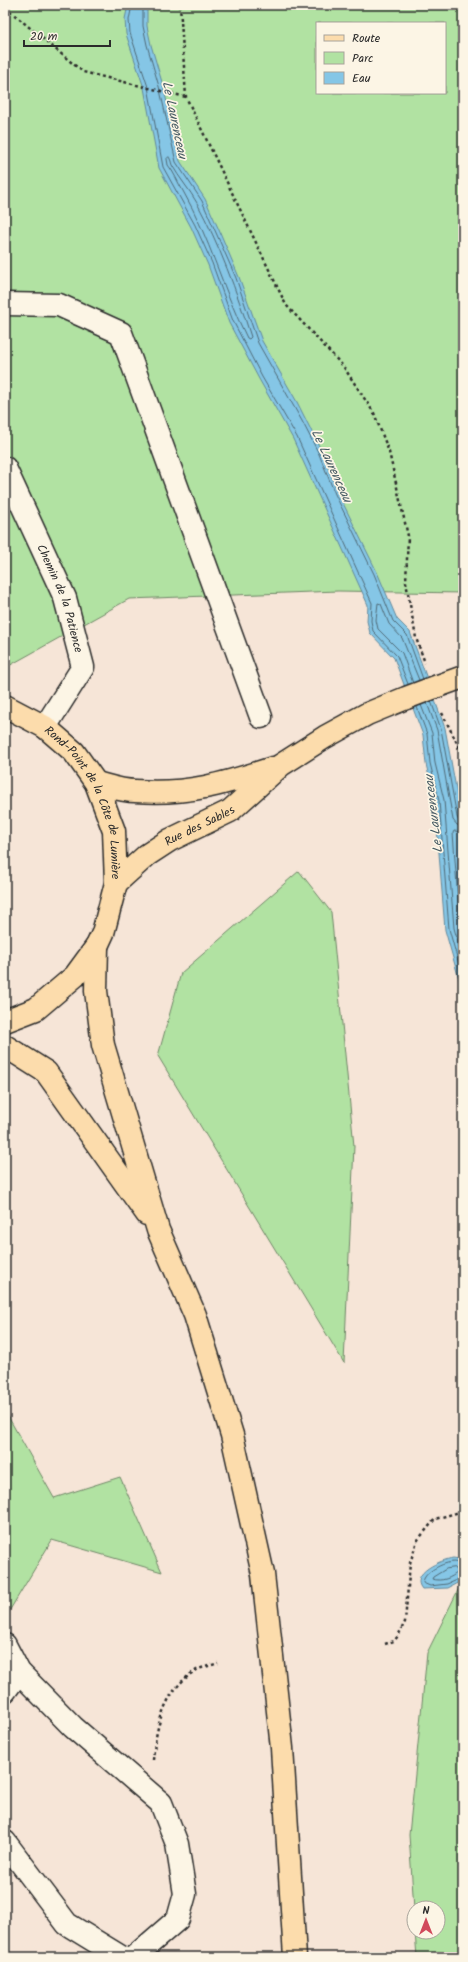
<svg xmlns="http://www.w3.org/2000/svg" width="468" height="1962" font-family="Kalam,sans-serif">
  <rect width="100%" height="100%" fill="#f6e5d7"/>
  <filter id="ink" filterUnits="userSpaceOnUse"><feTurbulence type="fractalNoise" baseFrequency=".025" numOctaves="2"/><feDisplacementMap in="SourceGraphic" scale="8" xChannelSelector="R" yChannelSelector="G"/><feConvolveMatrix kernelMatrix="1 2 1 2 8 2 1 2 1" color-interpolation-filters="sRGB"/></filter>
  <g filter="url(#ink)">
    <path fill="#b1e2a2" stroke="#6e8666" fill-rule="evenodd" d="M 5,5 L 463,5 L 463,593 L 338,591 L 129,599 L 5,668 ZM 317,23 L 445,23 L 445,93 L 317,93 Z
      M 299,871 L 331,912 L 354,1146 L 344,1363 L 158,1056 L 181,973 Z
      M 5,1411 L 54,1498 L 120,1477 L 162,1572 L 52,1540 L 5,1618 Z
      M 463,1580 L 463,1957 L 417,1957 L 415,1932 L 438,1932 L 438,1908 L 414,1909 L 409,1835 L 427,1653 Z"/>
    <path fill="#85c6e6" stroke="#61889b" d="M 128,5 L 147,5 L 147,26 L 151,45 L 164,89 L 180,161 L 205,199 L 219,230 L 239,277 L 262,341 L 297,402 L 322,452 L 338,493 L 377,572 L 397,619 L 410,632 L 445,728 L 463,827 L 463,993 L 445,930 L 435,802 L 426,764 L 423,735 L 394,658 L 370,633 L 367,621 L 368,605 L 293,439 L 259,379 L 229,323 L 208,265 L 191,227 L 159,168 L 144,88 L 126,34 L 125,19 Z
      M 453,1558 L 460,1559 L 463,1563 L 461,1581 L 448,1588 L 422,1589 C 409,1573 441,1560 453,1558 Z"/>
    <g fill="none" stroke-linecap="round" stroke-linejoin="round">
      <path stroke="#4f6976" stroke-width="1" d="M 132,5 L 129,20 L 130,33 L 148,87 L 163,167 L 195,225 L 212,263 L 233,321 L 262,377 L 297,437 L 372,603 L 371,621 L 373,631 L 397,656 L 408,684
        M 143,5 L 143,26 L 147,45 L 160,90 L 176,162 L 202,201 L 236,278 L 258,343 L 302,421 L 319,454 L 335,494 L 374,574 L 393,621 L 407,635 L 423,679
        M 169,157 C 171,160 171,162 172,165 C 179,178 190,190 197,203 C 219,244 237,292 251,337 L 249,339 L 247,338 C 223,290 210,238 183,191 C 178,183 174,172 168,165 L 167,159 Z
        M 413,683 L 402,653 L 378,629 L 376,620 L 378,603 L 381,604 L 389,624 L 402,638 L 419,680
        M 431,701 L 441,729 L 457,817 L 459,821 L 463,821
        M 427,703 L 437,730 L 453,820 L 457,825 L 463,826
        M 421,705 L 432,733 L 435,763 L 444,800 L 454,928 L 463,960
        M 417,707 L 427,734 L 430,763 L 439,801 L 449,929 L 463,979
        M 463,832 L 454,831 L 453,833 L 460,927 L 463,938
        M 463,1565 C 459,1565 458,1562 454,1562 C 444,1562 423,1572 423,1583 L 430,1586 L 447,1584 L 463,1577
        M 455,1568 L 458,1572 C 451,1578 442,1582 432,1579 L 433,1577 L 446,1569 Z"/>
      <defs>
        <g id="minor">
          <path d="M 5,304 L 59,305 L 121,333 L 261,717"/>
          <path id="s1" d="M 5,468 L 65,598 L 83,667 L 45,727"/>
          <path d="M 5,1645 L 19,1672 L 73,1727 L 161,1803 L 177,1844 L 185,1894 L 178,1919 L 134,1957"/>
          <path d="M 5,1691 L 19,1672"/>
          <path d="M 5,1842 L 67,1924 L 121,1957"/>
        </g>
        <g id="major">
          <path d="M 438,686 L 463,677"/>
          <path id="s2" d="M 5,706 L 45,727 L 74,752 L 96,783 L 114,831 L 116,883 L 103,933 L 97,946 L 75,976 L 36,1009 L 5,1021"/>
          <path d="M 96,783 C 108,786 122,791 135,791 C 187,795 224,784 273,768"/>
          <path id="s3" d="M 116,883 L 147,855 L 170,840 L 230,811 L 281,765 L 325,737 L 367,714 L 406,698"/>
          <path d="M 97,946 L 96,991 L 103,1045 L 158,1230 L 195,1315 L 232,1435 L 263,1574 L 282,1748 L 295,1957"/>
          <path d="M 5,1046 L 46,1072 L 147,1214"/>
        </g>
      </defs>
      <use href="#minor" stroke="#2b2b2b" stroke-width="25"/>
      <use href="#major" stroke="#2b2b2b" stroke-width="25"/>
      <path stroke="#2b2b2b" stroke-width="2.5" stroke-dasharray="3 3" stroke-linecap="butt" d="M 180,5 L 186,97 L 286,305 L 343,366 L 374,413 L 389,452 L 408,536 L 406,582 L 416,638 L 425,663
        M 5,7 L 83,72 L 186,97
        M 442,713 L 463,755
        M 385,1644 L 394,1641 L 398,1636 L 405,1622 L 410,1563 L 417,1541 L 435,1519 L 463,1511
        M 153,1760 C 156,1726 164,1691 195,1671 C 201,1667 211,1666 218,1663"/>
      <use href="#minor" stroke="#fcf5e5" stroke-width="22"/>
      <use href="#major" stroke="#fcdcac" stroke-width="22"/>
      <defs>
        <path id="major-bridge" d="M 406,698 L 438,686"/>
      </defs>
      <use href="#major-bridge" stroke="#2b2b2b" stroke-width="25" stroke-linecap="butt"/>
      <use href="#major-bridge" stroke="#fcdcac" stroke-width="22"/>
    </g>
  </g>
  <g text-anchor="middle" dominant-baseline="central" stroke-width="3.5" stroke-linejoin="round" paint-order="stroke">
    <g font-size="12" fill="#2b2b2b" stroke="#fcf5e5">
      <text stroke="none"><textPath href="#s1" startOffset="142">Chemin de la Patience</textPath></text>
      <text stroke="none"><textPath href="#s2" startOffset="134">Rond-Point de la Côte de Lumière</textPath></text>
      <text stroke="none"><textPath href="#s3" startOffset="102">Rue des Sables</textPath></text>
    </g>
    <g font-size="13" font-style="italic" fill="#465a63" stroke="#fcf5e5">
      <text transform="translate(174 120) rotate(78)">Le Laurenceau</text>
      <text transform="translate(331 466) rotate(65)">Le Laurenceau</text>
      <text transform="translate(434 814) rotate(-97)">Le Laurenceau</text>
    </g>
  </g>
  <rect width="468" height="1962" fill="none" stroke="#fcf5e5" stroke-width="20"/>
  <rect x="10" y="10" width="448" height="1942" fill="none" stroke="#2b2b2b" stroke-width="1.5" filter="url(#ink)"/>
  <rect x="316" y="22" width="130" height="72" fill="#fcf5e5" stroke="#a8a49b"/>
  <rect x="324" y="35" width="20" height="6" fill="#fcdcac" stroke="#a8a49b"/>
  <text x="352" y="42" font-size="12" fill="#2b2b2b">Route</text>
  <rect x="324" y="52" width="20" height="12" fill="#b1e2a2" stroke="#a8a49b"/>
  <text x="352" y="62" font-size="12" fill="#2b2b2b">Parc</text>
  <rect x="324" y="72" width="20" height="12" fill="#85c6e6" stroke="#a8a49b"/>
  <text x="352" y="82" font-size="12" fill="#2b2b2b">Eau</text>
  <g transform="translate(426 1920)"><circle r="19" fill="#fcf5e5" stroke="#a8a49b"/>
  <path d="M0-3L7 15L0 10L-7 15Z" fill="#d1495b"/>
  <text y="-6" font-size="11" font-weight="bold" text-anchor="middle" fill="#2b2b2b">N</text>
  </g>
  <path d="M24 40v6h86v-6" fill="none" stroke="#2b2b2b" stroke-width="2"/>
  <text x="30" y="40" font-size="12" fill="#2b2b2b" stroke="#fcf5e5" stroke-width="3" paint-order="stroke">20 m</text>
</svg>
